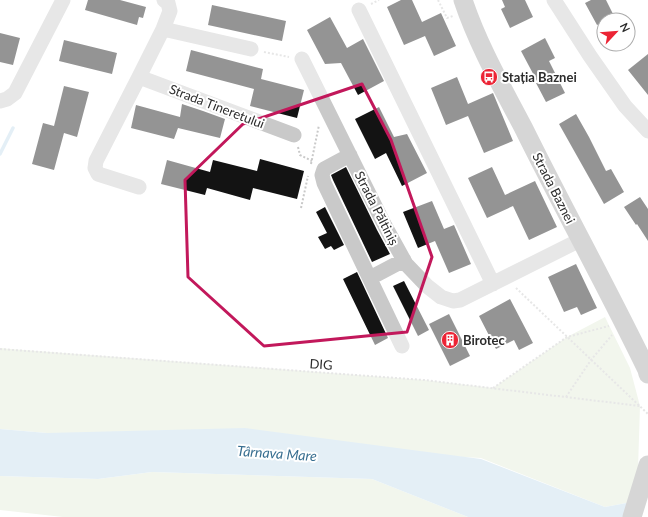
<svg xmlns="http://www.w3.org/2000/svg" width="648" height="517" font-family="Lato,sans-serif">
  <rect width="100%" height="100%" fill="#fff"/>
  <path fill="#e2ebd8" d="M 605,317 L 630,368 L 640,406 L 637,501 L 605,507 L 481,458 L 47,433 L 0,429 L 0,348 L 10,349 L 424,380 L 493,388 L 567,337 Z
    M 152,472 L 372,479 L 468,517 L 63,517 L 0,510 L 0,476 L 98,479 Z"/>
  <path fill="#c3dcec" d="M 245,428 L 481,459 L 605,507 L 637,501 L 632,517 L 468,517 L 372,479 L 152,472 L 98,479 L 0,476 L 0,429 L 47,433 Z"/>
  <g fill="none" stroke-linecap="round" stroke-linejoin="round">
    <path stroke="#c3dcec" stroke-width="3.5" d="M 0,154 L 13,128"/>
  </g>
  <path fill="#131313" d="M 88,0 L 120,0 L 146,7 L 143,18 L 139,17 L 137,25 L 85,10 Z
    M 401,0 L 412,0 L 422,22 L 441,13 L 456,46 L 434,56 L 425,36 L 404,45 L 387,7 Z
    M 502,0 L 525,0 L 533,17 L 510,28 L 501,9 L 505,7 Z
    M 591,0 L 606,0 L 614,16 L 607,20 L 604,20 L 604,22 L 597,25 L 585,3 Z
    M 212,5 L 286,21 L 282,41 L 208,25 Z
    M 330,17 L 347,48 L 363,39 L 384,81 L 358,95 L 341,63 L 325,64 L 307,30 Z
    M 0,33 L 20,38 L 13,65 L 0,62 Z
    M 545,38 L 555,58 L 549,61 L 565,93 L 546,102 L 536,83 L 538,83 L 521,51 Z
    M 64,40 L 117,53 L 112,74 L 59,61 Z
    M 191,50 L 263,69 L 261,79 L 304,90 L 297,118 L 250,106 L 254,89 L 186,71 Z
    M 648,54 L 648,95 L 628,70 Z
    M 457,77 L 468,104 L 493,93 L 513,141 L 484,153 L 468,116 L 446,125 L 431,88 Z
    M 64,86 L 89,92 L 77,137 L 64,133 L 54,170 L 32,164 L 43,123 L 54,126 Z
    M 182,104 L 203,111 L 225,119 L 220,138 L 178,128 L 174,139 L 131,128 L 136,105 L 180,117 Z
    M 379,107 L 394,137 L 407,134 L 427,173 L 402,186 L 386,153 L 375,159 L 355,119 Z
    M 576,114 L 589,137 L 606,171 L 611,169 L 624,192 L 604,204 L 559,124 Z
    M 260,159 L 304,171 L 297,199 L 253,188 L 250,200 L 207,188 L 205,195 L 161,184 L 167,160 L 210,172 L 213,160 L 257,171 Z
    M 346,167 L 377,230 L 390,254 L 372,262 L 333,180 L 331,175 Z
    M 492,167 L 505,195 L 535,181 L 557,227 L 529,240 L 513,206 L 487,218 L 468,178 Z
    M 640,197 L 648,209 L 648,241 L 637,224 L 636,225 L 624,207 Z
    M 432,201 L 444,229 L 454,225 L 471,264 L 449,273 L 435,241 L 418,248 L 403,212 Z
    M 325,207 L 344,245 L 334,250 L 331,246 L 325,249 L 318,237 L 327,233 L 316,212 Z
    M 576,264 L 597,308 L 581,315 L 577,307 L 564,312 L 548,277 Z
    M 357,272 L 388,338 L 375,345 L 343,279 Z
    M 404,281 L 429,330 L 418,336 L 393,286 Z
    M 510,299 L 533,343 L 519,350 L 514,340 L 496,349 L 479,316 Z
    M 449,314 L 470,356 L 450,366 L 429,324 Z"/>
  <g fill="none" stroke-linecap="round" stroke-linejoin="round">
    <path stroke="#c9c9c9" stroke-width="2" stroke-dasharray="2 2" stroke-linecap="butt" d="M 438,0 L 447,18 L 453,16
      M 371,4 L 379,0
      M 264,52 L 289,57
      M 298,147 L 300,155 L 312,161
      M 311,164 L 319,125
      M 301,208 L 308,176
      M 516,288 L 648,414
      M 0,349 L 424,380 L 640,406
      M 493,388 L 567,337 L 609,326
      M 566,397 L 591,360 L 612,335"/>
    <path stroke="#c9c9c9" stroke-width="15" d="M 554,0 L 590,56 L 625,106 L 648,131
      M 359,10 L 493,284
      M 163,29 L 251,49
      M 302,59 L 385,226 L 406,264 L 427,286 L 441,297 L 453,301 L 460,300 L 580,240
      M 139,77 L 294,135
      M 0,101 L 7,99 L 15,93 L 63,0
      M 350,155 L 324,169 L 322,175 L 324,183 L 402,346
      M 139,187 L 98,174 L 95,168 L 96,161 L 139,77 L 163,29 L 170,11 L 168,3 L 164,0
      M 370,278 L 404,260"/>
    <path stroke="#a4a4a4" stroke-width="19" d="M 463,0 C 478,45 502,87 524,129 C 564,210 608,289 647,370 L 648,374
      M 632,517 L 648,465"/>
  </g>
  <path d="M0 0H648V517H0ZM 362,84 L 391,140 L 432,257 L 407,332 L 264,346 L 188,277 L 185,180 L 243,124 Z" fill="#fff" fill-opacity=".55" fill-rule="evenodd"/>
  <path fill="none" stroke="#c2185b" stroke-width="3" stroke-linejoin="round" d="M 362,84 L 391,140 L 432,257 L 407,332 L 264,346 L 188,277 L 185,180 L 243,124 Z"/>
  <defs>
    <symbol id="bus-disc" viewBox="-11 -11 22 22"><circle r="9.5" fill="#ec2435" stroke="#fff"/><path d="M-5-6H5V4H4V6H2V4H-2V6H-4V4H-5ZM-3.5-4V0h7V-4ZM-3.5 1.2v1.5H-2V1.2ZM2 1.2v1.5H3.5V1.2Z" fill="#fff"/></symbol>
    <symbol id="building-disc" viewBox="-11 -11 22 22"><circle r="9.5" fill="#ec2435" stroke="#fff"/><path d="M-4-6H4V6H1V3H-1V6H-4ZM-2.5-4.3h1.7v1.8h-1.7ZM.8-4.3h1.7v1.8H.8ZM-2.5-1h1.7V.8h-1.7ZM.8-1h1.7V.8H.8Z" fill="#fff"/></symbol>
  </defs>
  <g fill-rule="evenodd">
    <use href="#bus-disc" x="479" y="67" width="20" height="20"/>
    <use href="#building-disc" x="440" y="330" width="20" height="20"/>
  </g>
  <g text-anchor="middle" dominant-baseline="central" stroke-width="4" stroke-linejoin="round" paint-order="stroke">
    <g font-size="13" font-weight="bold" fill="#2c2c2c" stroke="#fff" text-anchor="start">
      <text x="502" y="77">Stația Baznei</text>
      <text x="463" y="340">Birotec</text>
    </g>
    <g font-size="13" fill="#2c2c2c" stroke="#fff">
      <text transform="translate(217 106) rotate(21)">Strada Tineretului</text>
      <text transform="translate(554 188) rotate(63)">Strada Baznei</text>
      <text transform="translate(377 208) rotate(63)">Strada Păltiniș</text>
      <text transform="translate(321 364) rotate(4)">DIG</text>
    </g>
    <g font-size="14" font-style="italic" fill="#376e90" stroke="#fff">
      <text transform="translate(277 453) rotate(4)">Târnava Mare</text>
    </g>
  </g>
  <g transform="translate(616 32) rotate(64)"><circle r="19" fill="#ffffff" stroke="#ababab"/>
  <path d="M0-3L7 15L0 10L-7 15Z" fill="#ec2435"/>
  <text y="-6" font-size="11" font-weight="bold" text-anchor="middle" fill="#2c2c2c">N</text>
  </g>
</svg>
